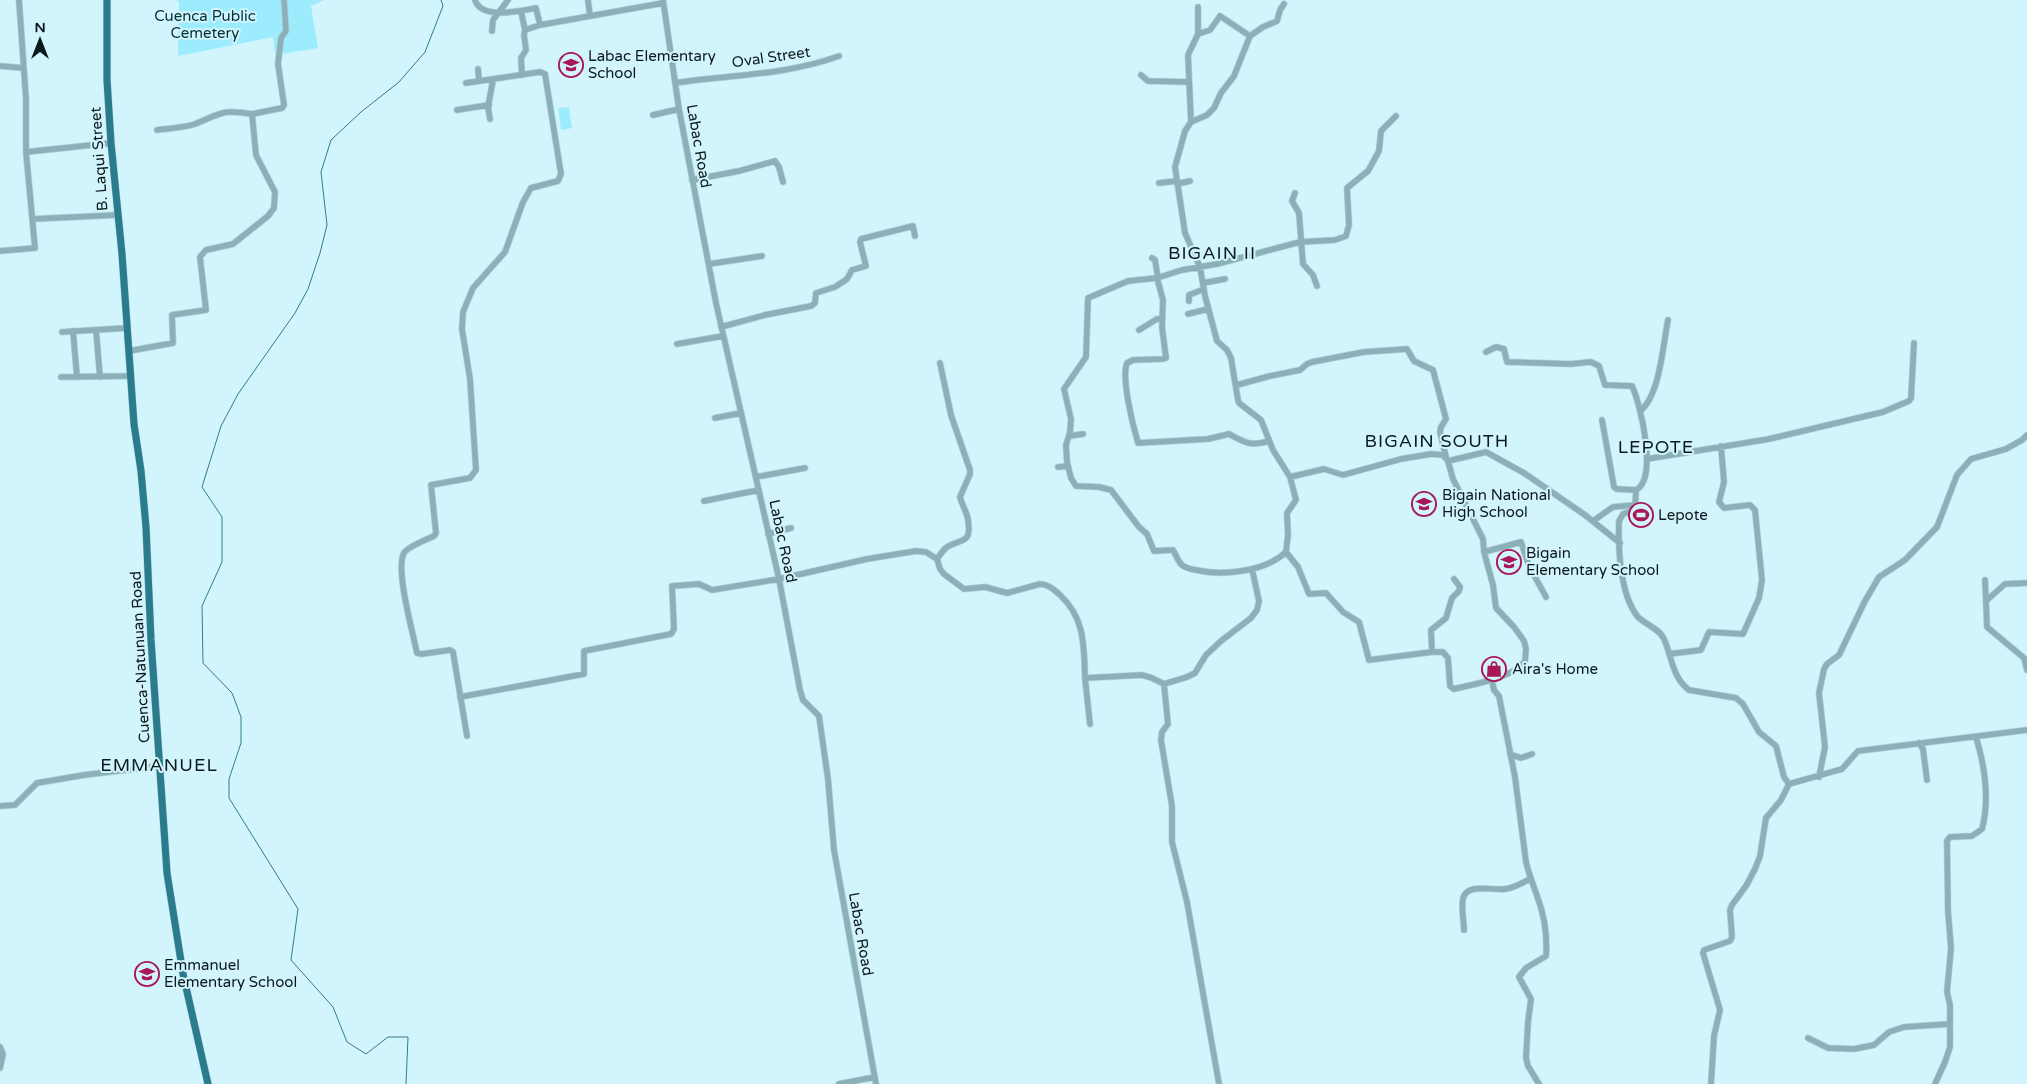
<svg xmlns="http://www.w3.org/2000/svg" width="2027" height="1084" font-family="'Varela Round',sans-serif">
  <rect width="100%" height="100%" fill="#d2f5fd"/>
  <path fill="#9cecfd" d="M 172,0 L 324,0 L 311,6 L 318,48 L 275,55 L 273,37 L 178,56 L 179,1 Z
    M 569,107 L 572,128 L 561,130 L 558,108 Z"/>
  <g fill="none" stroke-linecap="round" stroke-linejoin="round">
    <path stroke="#327b88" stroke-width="1" d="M 406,1084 L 408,1037 L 388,1037 L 366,1054 L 347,1042 L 333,1007 L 291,960 L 298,909 L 229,798 L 229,779 L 241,743 L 241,717 L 232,693 L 203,663 L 202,606 L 222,562 L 222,517 L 202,487 L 221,426 L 238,394 L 295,313 L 308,289 L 320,253 L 327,225 L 321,172 L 331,140 L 361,112 L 399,82 L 425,52 L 443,6 L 441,0"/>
    <defs>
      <path id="minor" d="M 475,0 C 481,20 520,11 536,8 L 540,25
        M 588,0 L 590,16
        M 663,0 L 679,109 L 716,303 L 779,579 L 800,690 L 803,700 L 819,716 L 828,779 L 834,850 L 876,1084
        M 1284,4 L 1280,10 L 1277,21 L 1263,27 L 1250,36 L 1234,76 L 1221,93 L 1214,108 L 1207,115 L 1191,122 L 1185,131 L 1175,167 L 1185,233 L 1200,267 L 1205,296 L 1217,341 L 1227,350 L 1231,358 L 1238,400 L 1239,403 L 1261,420 L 1273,450 L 1290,477 L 1296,500 L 1287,513 L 1288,535 L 1286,552 C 1265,572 1222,576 1196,570 C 1191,569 1184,568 1181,564 C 1178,561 1176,555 1173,550 L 1154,551 L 1147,534 L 1139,527 L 1111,490 L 1099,487 L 1076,486 L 1071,478 L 1067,462 L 1066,445 L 1070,432 L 1071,419 L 1064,389 L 1086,357 L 1088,298 L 1128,281 L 1157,278 L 1182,270 L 1217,264 L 1300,242 L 1335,240 L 1346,236 L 1349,225 L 1347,188 L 1368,171 L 1379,151 L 1381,131 L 1396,116
        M 521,11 L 525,30
        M 492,31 L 493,20 L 508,0
        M 1198,34 L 1210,30 L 1220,16 L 1250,36
        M 0,66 L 23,68
        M 478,69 L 479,81
        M 522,75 L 521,58 L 526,50 L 524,35 L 525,30 L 540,25 L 663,3
        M 1141,75 L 1148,81 L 1189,82
        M 466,83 L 540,72 L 545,74 L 561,174 L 558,181 L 531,188 L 523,202 L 505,252 L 473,288 L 463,312 L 462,329 L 470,379 L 476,470 L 470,478 L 431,485 L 436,533 L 434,536 C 428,539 407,547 404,553 C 395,569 413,633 417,653 L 422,654 L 450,650 L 453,652 L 467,736
        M 675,83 C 730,75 787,75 839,56
        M 457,110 L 489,105
        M 653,115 L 679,109
        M 490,119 L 488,107 L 493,80
        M 1191,122 L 1188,55 L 1198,34 L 1198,7
        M 157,130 C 169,128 184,128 195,124 C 222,113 222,109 252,114
        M 26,152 L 111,143
        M 692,180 L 739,171 L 775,161 L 779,167 L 783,182
        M 1159,183 L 1177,181
        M 1177,184 L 1190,181
        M 1295,193 L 1292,201 L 1299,213 L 1303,264 L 1313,275 L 1317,286
        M 33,219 L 117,215
        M 0,251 L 35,248 L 26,152 L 26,99 L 19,0
        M 1152,258 L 1155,260 L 1158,278
        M 709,264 L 762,256
        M 1157,278 L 1163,300 L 1162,327 L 1166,358 L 1163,359 L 1133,360 L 1127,363 C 1121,378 1133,426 1138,443 L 1208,439 L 1229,434 C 1245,442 1249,447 1269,441
        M 1203,283 L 1225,279
        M 1189,301 L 1189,295 L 1204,289
        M 1188,314 L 1208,309
        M 721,327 L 765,315 L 811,306 L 815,303 L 816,293 L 835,287 L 847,279 L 852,270 L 866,266 L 860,242 L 861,239 L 913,226 L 915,236
        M 96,330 L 100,377
        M 1139,330 L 1157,319 L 1162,319
        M 73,331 L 77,377
        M 62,332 L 127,328
        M 677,344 L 723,336
        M 129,351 L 173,343 L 172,315 L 206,310 L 200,257 L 206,250 L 233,244 L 268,216 L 274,208 L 275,192 L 256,155 L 252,114 L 282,108 L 284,105 L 278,64 L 281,38 L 286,31 L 284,0
        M 1486,352 L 1496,347 L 1504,349 L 1507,362 L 1571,364 L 1591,362 L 1599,366 L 1605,385 L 1632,386 C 1641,405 1658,479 1636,490 L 1635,510 L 1623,514 L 1619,521 C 1618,549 1620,595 1638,617 C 1646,625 1660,629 1664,639 C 1672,657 1672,677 1689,690 L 1736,698 L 1743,704 L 1759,732 L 1776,746 L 1784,777 L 1789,784 L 1842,769 L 1858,751 L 2027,730
        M 61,377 L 131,376
        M 1237,385 L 1270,376 L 1300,370 L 1307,364 L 1312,362 L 1364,352 L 1407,349 L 1414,361 L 1433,370 L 1446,419 L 1441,427 L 1440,432 L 1446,457
        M 1640,411 C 1660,396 1663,344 1668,320
        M 715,418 L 741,413
        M 1602,420 L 1614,487 L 1617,489 L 1636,490
        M 1069,436 L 1083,434
        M 1647,459 L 1769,439 L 1883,412 L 1909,401 L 1911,398 L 1914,343
        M 1058,467 L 1068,466
        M 756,477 L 805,468
        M 1290,477 L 1324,469 L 1343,475 L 1401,459 L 1431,454 L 1443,455 L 1448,461 L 1486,452 L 1524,473 L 1585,515 L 1620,543
        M 704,501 L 759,490
        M 1593,521 L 1613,507 L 1635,505
        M 768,534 L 791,528
        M 1286,552 L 1298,567 L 1309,594 L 1326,593 L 1343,612 L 1359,622 L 1369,660 L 1432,652 L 1443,652 L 1448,658 L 1450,686 L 1454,689 C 1474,684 1513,678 1525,661 L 1526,649 L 1524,641 L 1514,627 L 1496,608 L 1493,585 L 1484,552 L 1483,539 L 1453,479 L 1448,461
        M 1484,552 L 1521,542 L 1529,566 L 1546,597
        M 937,559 C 940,555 943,550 947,547 C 961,538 972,545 968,520 C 967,512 962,505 960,497 L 970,474 L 970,470 L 951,415 L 940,363
        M 1985,580 L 1986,601
        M 2027,583 L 2005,584 L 1986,601 L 1987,627 L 2024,658 L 2027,670
        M 1432,652 L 1431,630 L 1446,618 L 1452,598 L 1459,591 L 1460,587 L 1454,579
        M 1669,654 L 1701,650 L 1709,632 L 1743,634 L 1759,598 L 1762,580 L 1755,510 L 1750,505 L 1724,508 L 1719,502 L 1724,482 L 1721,446
        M 1085,678 L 1090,724
        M 1492,680 L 1494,690 L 1499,696 L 1515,777 L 1526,862 C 1533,890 1544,906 1546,936 C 1546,943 1547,949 1546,956 L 1526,968 L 1519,977 L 1531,999 L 1528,1022 L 1526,1058 L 1528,1066 L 1539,1084
        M 1164,684 L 1168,724 L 1162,732 L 1161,740 L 1172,806 L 1172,842 L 1187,902 L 1219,1084
        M 460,697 L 584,674 L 584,651 L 671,634 L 674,629 L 672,586 L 699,584 L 712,590 L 779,579 L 867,559 L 916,551 L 926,552 L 937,559 L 940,569 L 944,574 L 964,589 L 985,587 L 1007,593 L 1040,584 C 1048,584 1055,590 1060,595 C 1085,618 1084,646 1085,678 L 1142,675 L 1152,678 L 1164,684 L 1187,677 L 1195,673 L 1206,655 L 1221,641 L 1251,618 L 1257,610 L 1259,601 L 1252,569
        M 1919,743 L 1923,749 L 1927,780
        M 1510,754 L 1521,758 L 1532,754
        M 1819,777 L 1825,747 L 1819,693 L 1824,669 L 1827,664 L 1839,655 L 1865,601 L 1879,577 L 1905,560 L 1937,527 L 1957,475 L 1971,459 L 2006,449 L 2022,440 L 2027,435
        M 0,806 L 15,805 L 37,783 L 84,775 L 159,766
        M 1464,930 C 1464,921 1461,909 1463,899 C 1466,882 1494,891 1505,889 C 1514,888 1522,883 1530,879
        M 1808,1038 L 1828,1048 L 1854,1049 L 1874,1045 L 1889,1032 L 1904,1027 L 1950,1024
        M 0,1047 L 3,1054 L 0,1068
        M 839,1084 L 875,1077
        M 1711,1084 L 1714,1036 L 1720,1010 L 1703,953 L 1704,950 L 1730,941 L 1732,937 L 1730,910 L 1732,905 L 1746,886 L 1755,869 L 1760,856 L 1766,818 L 1781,800 L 1789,784
        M 1935,1084 L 1945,1062 L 1950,1047 L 1950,1005 L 1947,992 L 1951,948 L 1948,911 L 1947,841 L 1950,837 L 1972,836 L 1982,829 C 1990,799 1985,767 1976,737"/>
      <path id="major" d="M 107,0 L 107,80 L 111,143 L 122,254 L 134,424 L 141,471 L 146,527 L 151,640 L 167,873 L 183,974 L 208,1084"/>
    </defs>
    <use href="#minor" stroke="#b2d2d9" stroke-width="7"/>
    <use href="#major" stroke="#b2d2d9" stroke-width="8"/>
    <use href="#minor" stroke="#8bb0b9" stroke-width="5.5"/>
    <use href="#major" stroke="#2a7b8b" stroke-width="7"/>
  </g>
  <defs>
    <symbol id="school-ring" viewBox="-11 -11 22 22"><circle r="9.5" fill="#d2f5fd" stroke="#a81855" stroke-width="1.5"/><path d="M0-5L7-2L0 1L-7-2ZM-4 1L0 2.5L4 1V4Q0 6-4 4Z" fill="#a81855"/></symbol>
    <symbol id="stadium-ring" viewBox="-11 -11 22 22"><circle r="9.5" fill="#d2f5fd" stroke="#a81855" stroke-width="1.5"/><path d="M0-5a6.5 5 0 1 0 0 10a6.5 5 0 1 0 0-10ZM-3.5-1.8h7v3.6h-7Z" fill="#a81855"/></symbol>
    <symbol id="shop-ring" viewBox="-11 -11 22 22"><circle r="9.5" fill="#d2f5fd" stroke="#a81855" stroke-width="1.5"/><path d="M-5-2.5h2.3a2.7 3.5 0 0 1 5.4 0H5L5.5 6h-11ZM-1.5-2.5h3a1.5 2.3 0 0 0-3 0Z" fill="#a81855"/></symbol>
  </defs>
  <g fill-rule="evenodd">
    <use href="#school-ring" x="557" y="51" width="28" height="28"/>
    <use href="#school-ring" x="1410" y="490" width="28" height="28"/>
    <use href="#stadium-ring" x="1627" y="501" width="28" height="28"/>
    <use href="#school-ring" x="1495" y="548" width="28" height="28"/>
    <use href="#shop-ring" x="1480" y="655" width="28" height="28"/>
    <use href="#school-ring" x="133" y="960" width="28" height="28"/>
  </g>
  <g text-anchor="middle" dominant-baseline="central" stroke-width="4" stroke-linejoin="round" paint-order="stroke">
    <g font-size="15" fill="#013139" stroke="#d2f5fd">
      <text x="205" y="16">Cuenca Public<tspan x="205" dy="17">Cemetery</tspan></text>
    </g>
    <g font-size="15" fill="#0c191c" stroke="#d2f5fd" text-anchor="start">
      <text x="588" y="56">Labac Elementary<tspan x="588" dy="17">School</tspan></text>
      <text x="1442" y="495">Bigain National<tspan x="1442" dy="17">High School</tspan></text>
      <text x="1658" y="515">Lepote</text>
      <text x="1526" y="553">Bigain<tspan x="1526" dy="17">Elementary School</tspan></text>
      <text x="1512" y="669">Aira's Home</text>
      <text x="164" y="965">Emmanuel<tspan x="164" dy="17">Elementary School</tspan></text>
    </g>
    <g font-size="15" fill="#0c191c" stroke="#d2f5fd">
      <text transform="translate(771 57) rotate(-8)">Oval Street</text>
      <text transform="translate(699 146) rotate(80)">Labac Road</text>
      <text transform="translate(99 159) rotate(-94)">B. Laqui Street</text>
      <text transform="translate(783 541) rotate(78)">Labac Road</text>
      <text transform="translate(140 657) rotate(-93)">Cuenca-Natunuan Road</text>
      <text transform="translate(861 934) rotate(80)">Labac Road</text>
    </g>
    <g font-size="18" letter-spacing="1" fill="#0c191c" stroke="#d2f5fd">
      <text x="1212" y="253">BIGAIN II</text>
      <text x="1437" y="441">BIGAIN SOUTH</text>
      <text x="1656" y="447">LEPOTE</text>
      <text x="159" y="765">EMMANUEL</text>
    </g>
  </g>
  <g transform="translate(40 40)" stroke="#d2f5fd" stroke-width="4" paint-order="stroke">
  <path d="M0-4L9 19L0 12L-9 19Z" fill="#0c191c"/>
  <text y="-8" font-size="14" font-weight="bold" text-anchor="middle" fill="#0c191c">N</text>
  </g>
</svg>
